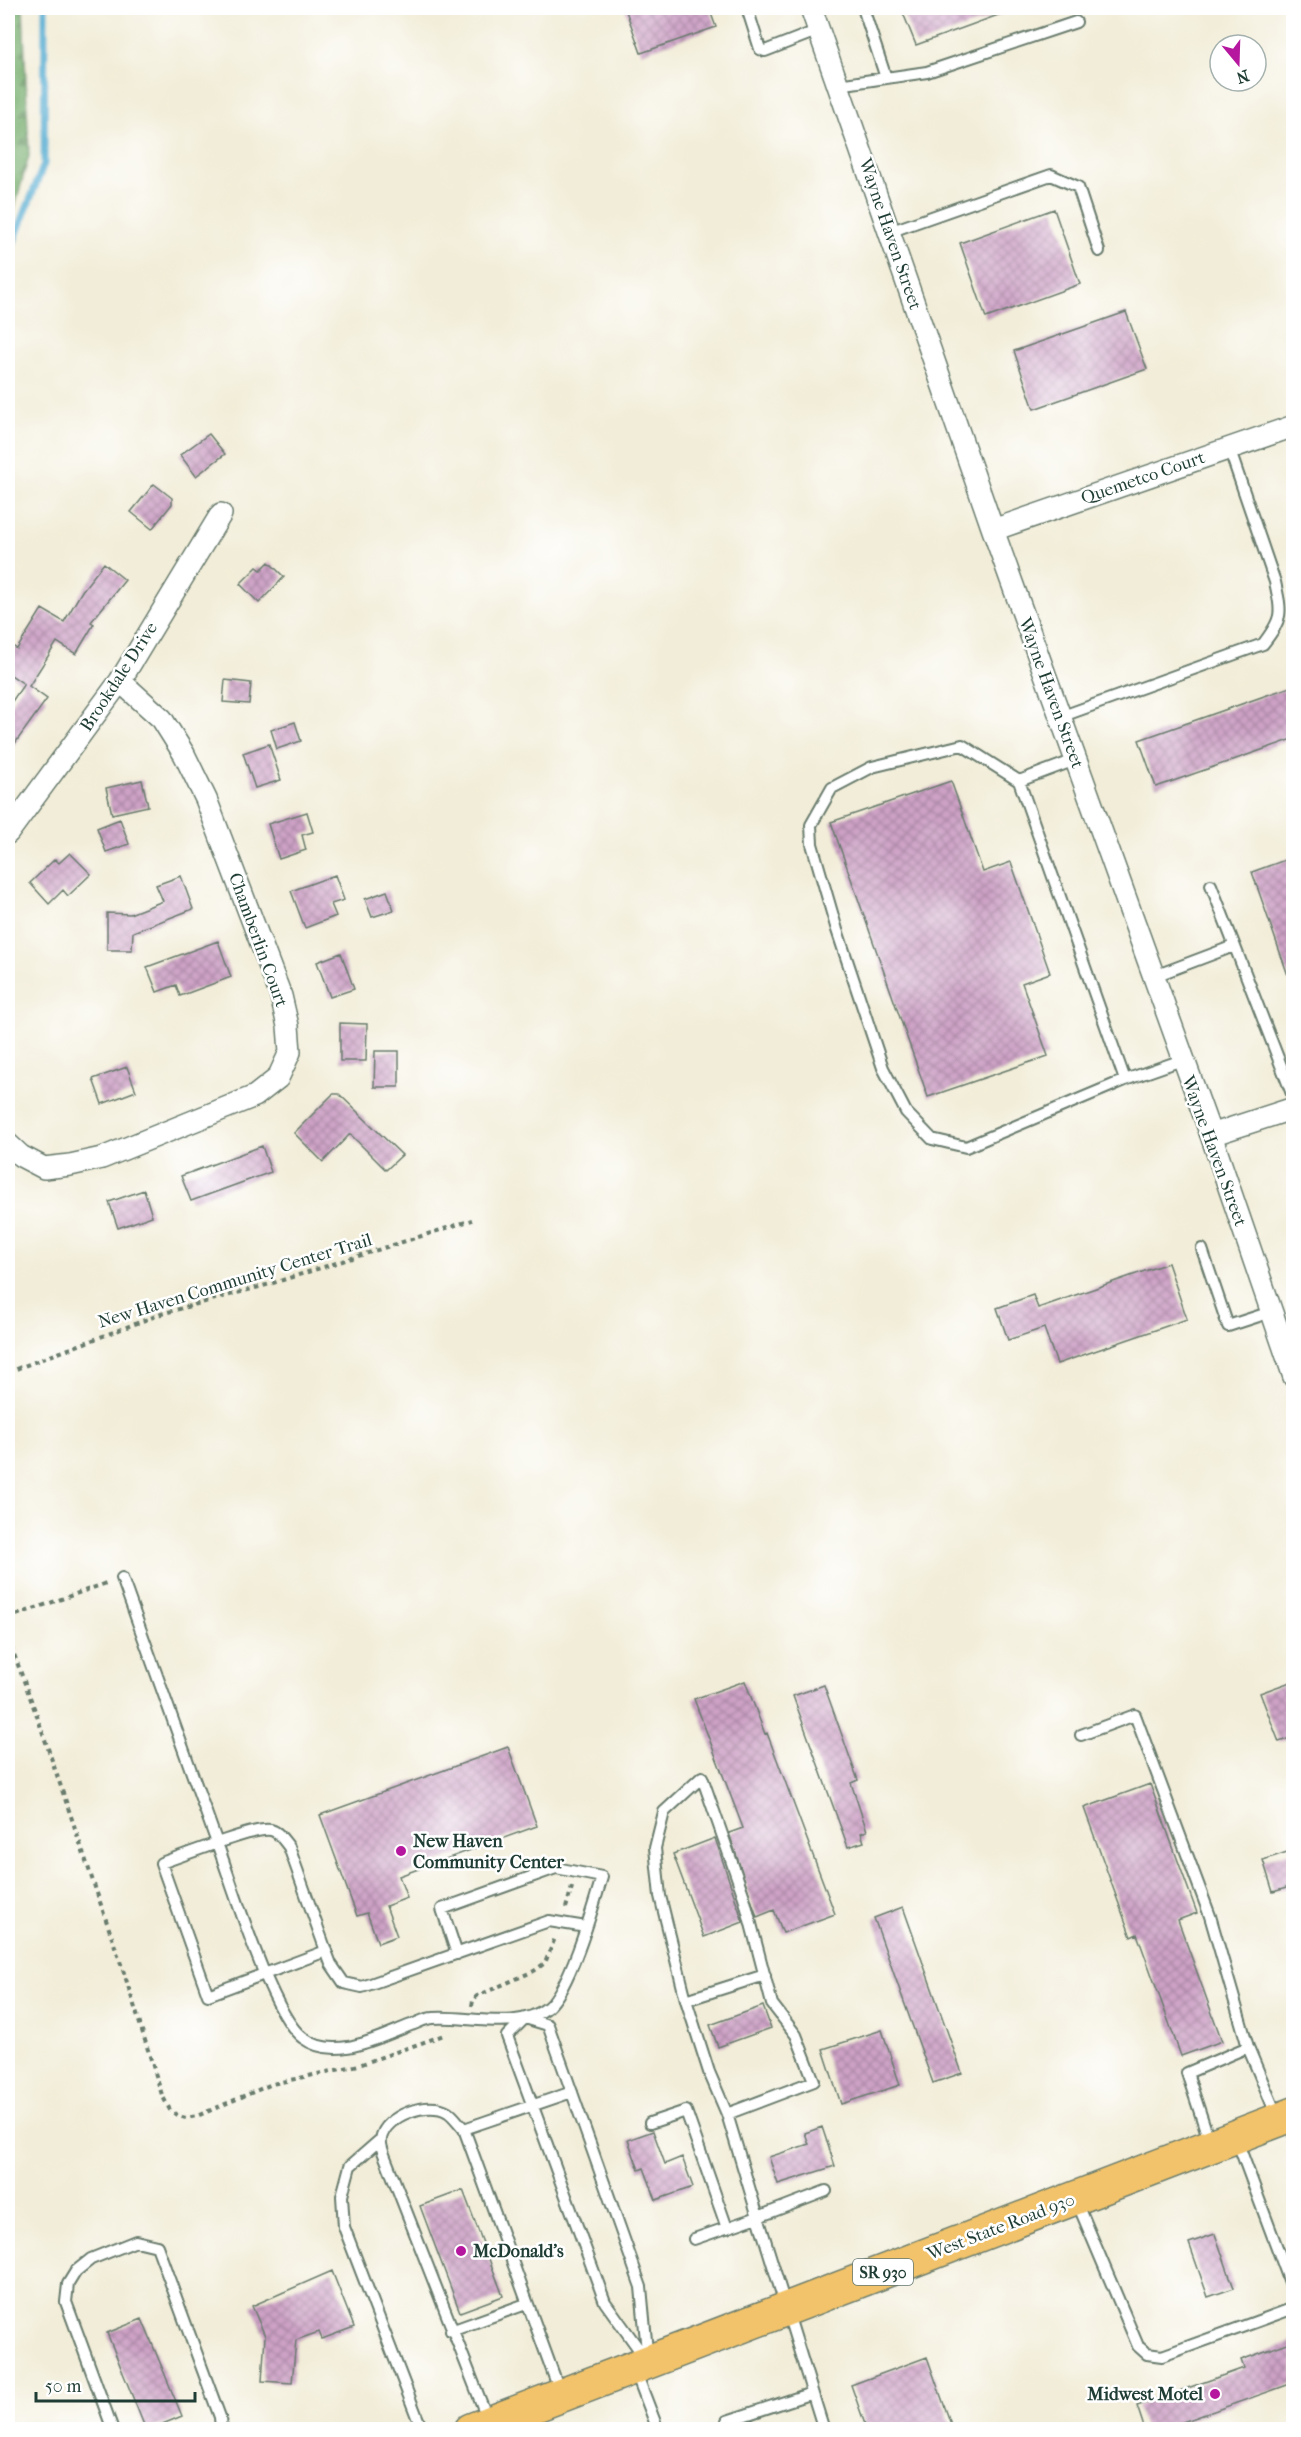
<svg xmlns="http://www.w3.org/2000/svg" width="1301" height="2437" font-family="'IM FELL French Canon',serif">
  <defs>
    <pattern id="forest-firs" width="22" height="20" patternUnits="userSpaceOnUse" patternTransform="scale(1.5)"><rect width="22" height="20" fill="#71aa68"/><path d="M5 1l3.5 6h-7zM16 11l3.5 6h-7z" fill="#5c8c56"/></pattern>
    <pattern id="building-cross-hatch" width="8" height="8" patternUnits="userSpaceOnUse" patternTransform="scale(1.5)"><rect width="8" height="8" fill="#cea2c6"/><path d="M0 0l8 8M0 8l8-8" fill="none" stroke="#a785a2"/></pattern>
  </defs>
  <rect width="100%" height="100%" fill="#fff"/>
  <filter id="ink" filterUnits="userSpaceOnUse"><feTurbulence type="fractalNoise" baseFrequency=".0167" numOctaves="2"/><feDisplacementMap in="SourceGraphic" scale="12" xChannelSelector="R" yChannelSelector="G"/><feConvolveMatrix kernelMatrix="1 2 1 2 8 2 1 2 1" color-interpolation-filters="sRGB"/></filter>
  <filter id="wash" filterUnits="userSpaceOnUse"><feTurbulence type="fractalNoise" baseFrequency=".008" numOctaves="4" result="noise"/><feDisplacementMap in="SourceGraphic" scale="24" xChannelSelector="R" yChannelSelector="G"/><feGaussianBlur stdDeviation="1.35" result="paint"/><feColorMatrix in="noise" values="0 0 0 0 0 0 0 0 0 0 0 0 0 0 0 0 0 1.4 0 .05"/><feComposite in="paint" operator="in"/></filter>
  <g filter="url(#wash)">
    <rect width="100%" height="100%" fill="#f2edd8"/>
    <path fill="url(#forest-firs)" stroke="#48744e" stroke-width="1.5" d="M 8,8 L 23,8 L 29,156 L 8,231 Z"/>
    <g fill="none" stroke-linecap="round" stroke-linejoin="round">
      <path stroke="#53acd0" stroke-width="7" d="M 8,256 L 44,164 L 45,8"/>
    </g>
    <g id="blocks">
      <path fill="url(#building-cross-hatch)" d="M 625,8 L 709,8 L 716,27 L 641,53 Z
        M 901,8 L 1012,8 L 1012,10 L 916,45 Z
        M 1054,209 L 1080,284 L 986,318 L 960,243 Z
        M 1126,312 L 1147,369 L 1034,409 L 1014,351 Z
        M 209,434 L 225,454 L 196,476 L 180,455 Z
        M 154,484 L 172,498 L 172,504 L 152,529 L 131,512 Z
        M 269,562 L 284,577 L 259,603 L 240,584 L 257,567 L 261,570 Z
        M 104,563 L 125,580 L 91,622 L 94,624 L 76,654 L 57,642 L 29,686 L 47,699 L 8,753 L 8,707 L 24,684 L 8,673 L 8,643 L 17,649 L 42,609 L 64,622 L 82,591 Z
        M 225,680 L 251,683 L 249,704 L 223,702 Z
        M 1293,686 L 1293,739 L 1156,787 L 1139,740 Z
        M 295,722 L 301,741 L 277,749 L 271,730 Z
        M 269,744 L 281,780 L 255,788 L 243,753 Z
        M 142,780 L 148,806 L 112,814 L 106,788 Z
        M 951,781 L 983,872 L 1011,862 L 1050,973 L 1022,983 L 1048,1056 L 928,1097 L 831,822 Z
        M 307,812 L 313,832 L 302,835 L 306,850 L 279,859 L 268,824 Z
        M 120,819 L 129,844 L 106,852 L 97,828 Z
        M 70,853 L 91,874 L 68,896 L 63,890 L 49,904 L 30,883 L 55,859 L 59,863 Z
        M 1293,857 L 1293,984 L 1291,984 L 1252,872 Z
        M 335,875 L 344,900 L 331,904 L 336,916 L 305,928 L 291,891 Z
        M 181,876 L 193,909 L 133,932 L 132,950 L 107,950 L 107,913 L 130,914 L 163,901 L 156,885 Z
        M 387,891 L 394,910 L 372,917 L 365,899 Z
        M 218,941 L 231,977 L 180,996 L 176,985 L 157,992 L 147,967 Z
        M 341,953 L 354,989 L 330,997 L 317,962 Z
        M 340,1023 L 367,1024 L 366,1061 L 340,1061 Z
        M 375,1051 L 399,1051 L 399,1087 L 374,1087 Z
        M 127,1067 L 136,1091 L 102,1104 L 93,1079 Z
        M 333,1094 L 339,1094 L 402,1155 L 386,1170 L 350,1134 L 323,1162 L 294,1133 Z
        M 262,1146 L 271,1172 L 191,1201 L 181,1176 Z
        M 144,1190 L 152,1216 L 118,1228 L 109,1202 Z
        M 1168,1263 L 1187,1319 L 1057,1364 L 1044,1328 L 1008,1340 L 997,1308 L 1033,1295 L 1038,1308 Z
        M 745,1681 L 765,1734 L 767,1733 L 835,1914 L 783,1933 L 774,1910 L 757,1917 L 729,1833 L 743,1828 L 694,1699 Z
        M 1293,1681 L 1293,1737 L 1279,1742 L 1260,1693 Z
        M 824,1685 L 858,1780 L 851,1783 L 867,1831 L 861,1833 L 864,1842 L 848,1847 L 793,1696 Z
        M 508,1747 L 537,1826 L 399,1876 L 407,1898 L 386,1906 L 397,1936 L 378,1943 L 367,1913 L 357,1916 L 320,1815 Z
        M 1150,1784 L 1197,1913 L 1178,1920 L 1222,2041 L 1181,2056 L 1137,1934 L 1131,1937 L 1084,1808 Z
        M 715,1838 L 743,1922 L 704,1937 L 673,1854 Z
        M 1293,1850 L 1293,1886 L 1273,1892 L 1263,1860 Z
        M 903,1907 L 962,2073 L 933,2083 L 874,1918 Z
        M 763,2006 L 771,2028 L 718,2047 L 710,2025 Z
        M 882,2030 L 900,2085 L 841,2104 L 823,2049 Z
        M 822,2127 L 835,2166 L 778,2184 L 769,2157 L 809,2144 L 805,2133 Z
        M 653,2131 L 665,2164 L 682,2157 L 693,2187 L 656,2200 L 644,2168 L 639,2170 L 628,2140 Z
        M 463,2190 L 503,2296 L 460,2312 L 420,2206 Z
        M 1215,2234 L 1234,2288 L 1208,2297 L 1189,2243 Z
        M 332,2271 L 354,2327 L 322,2339 L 319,2332 L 296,2340 L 292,2383 L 262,2381 L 265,2336 L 252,2306 Z
        M 142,2319 L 182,2416 L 148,2430 L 146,2430 L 107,2333 Z
        M 1293,2341 L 1293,2383 L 1160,2430 L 1145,2430 L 1137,2406 L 1244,2368 L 1241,2360 Z
        M 927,2357 L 953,2430 L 867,2430 L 851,2385 Z"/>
    </g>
  </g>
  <g filter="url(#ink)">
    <use href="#blocks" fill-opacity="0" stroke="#697b6d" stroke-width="1.5"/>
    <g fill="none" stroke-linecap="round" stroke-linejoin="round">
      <defs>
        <path id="lane" d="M 747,8 L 760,49 L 765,51 L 819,30
          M 863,8 L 886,78
          M 838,85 L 927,72 L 1076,22
          M 889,232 L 1051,175 L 1078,187 L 1099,251
          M 1060,717 L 1263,644 C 1283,618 1282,614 1275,582 L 1229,448
          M 1019,781 L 1075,760
          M 1211,885 L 1294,1099
          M 1152,977 L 1234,946
          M 1125,1080 L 1019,781 L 962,745 L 872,767 L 832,788 L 811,825 L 812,844 L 837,930 L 883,1068 L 906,1112 L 932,1139 L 966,1147 L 1125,1080 L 1182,1060
          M 1202,1249 L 1228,1326 L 1271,1312
          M 122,1578 L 217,1843 L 161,1863 L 208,1995 L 326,1951 L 289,1847 C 284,1841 279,1832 271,1830 C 257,1828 230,1839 217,1843 C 232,1884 272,2016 303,2038 C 335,2062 379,2037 411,2025 C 418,2023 425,2018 433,2018 C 467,2015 519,2032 548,2007 C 570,1988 593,1907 602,1877 L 556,1868 L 442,1909 L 457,1954
          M 1081,1735 L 1135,1715 L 1210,1916 L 1248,2047
          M 326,1951 L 331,1964 L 344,1983 L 362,1987 L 549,1921 L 586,1927
          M 686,2000 L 765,1975
          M 525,2018 L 548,2025 L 641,2287 L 648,2362 L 605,2302 L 507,2036 Z
          M 727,2114 L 814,2081 L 796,2035 L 772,2004 L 744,1897 L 702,1777 L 664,1812 L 655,1848 L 660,1896 L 686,2000 L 709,2072 L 727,2114 L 758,2217 L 826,2191
          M 650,2123 L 686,2111 L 727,2228
          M 464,2129 L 572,2092
          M 1236,2138 L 1294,2293
          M 381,2139 L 350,2166 L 342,2196 L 344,2227 L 422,2430
          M 1210,2143 L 1187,2073 L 1248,2047 L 1277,2116
          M 1077,2202 L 1138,2346 L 1147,2354 L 1162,2356 L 1294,2308
          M 694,2239 L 758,2217 L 824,2430
          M 451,2331 L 526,2304
          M 635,2370 L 658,2430
          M 488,2420 L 385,2157 C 383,2152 380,2144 381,2139 C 385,2115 429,2100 448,2112 C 454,2116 459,2124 464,2129 L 560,2392
          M 113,2430 L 66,2302 L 68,2284 L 76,2271 L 91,2259 L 136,2241 L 157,2246 L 220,2417 L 221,2430
          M 730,2430 L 727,2421 L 812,2393"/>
        <path id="street" d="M 811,8 L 993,530 L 1211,1135 L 1294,1377
          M 993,530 L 1294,426
          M 8,833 L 120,681 L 221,514
          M 1211,1135 L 1294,1108
          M 8,1144 L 21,1156 L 44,1168 L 70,1165 L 102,1158 L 255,1096 L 278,1078 L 290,1052 L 288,1026 L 281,996 L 206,799 L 184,754 L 162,719 L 120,681"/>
        <path id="highway" d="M 471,2430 L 1294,2114"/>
      </defs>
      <use href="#lane" stroke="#697b6d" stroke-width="14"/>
      <use href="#street" stroke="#697b6d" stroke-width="24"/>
      <use href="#highway" stroke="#697b6d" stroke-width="36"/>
      <path stroke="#697b6d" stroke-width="4" stroke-dasharray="4.5 4.5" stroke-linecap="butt" d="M 8,1372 L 161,1314 L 270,1284 L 472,1220
        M 8,1618 L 109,1582
        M 8,1638 L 37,1716 L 125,1976 L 162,2095 L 170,2110 L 178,2116 L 186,2118 L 197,2116 L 272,2084 L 359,2065 L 444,2035
        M 566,1908 L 572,1887
        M 472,2006 L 473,2000 L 477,1996 L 534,1971 L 545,1963 L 555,1938"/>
      <use href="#lane" stroke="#fff" stroke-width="10"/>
      <use href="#street" stroke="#fff" stroke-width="21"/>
      <use href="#highway" stroke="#f2c36a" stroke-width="33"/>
    </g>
  </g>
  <g fill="#b5179e" stroke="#fff" stroke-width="2">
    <circle cx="401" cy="1851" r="6"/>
    <circle cx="461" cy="2251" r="6"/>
    <circle cx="1215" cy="2394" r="6"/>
  </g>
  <g text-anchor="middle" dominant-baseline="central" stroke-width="5" stroke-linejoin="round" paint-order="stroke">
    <rect fill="#fff" stroke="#627771" stroke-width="1.5" x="853" y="2259" width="60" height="26" rx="4.5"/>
    <g font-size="16" font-weight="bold" fill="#1f3d34">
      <text x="883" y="2272">SR 930</text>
    </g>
    <g font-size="18" fill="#1f3d34" stroke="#fff">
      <text transform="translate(890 234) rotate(71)">Wayne Haven Street</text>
      <text transform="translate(1143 478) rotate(-19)">Quemetco Court</text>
      <text transform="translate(119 677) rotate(-57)">Brookdale Drive</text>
      <text transform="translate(1051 693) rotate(70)">Wayne Haven Street</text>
      <text transform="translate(258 940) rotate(70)">Chamberlin Court</text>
      <text transform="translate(1214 1151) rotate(70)">Wayne Haven Street</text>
      <text transform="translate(235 1281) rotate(-17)">New Haven Community Center Trail</text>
      <text transform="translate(1001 2227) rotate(-21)">West State Road 930</text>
    </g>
    <g font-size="18" font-weight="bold" fill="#1f3d34" stroke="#fff" text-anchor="start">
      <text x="413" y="1841">New Haven<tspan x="413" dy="21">Community Center</tspan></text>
      <text x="473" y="2251">McDonald's</text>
      <text x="1203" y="2394" text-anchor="end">Midwest Motel</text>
    </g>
  </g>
  <rect width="1301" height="2437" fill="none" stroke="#fff" stroke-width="30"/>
  <g transform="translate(1238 63) rotate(161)"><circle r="28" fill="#ffffff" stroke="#a5b1ae" stroke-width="1.5"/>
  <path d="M0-4.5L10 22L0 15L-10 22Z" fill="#b5179e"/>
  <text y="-9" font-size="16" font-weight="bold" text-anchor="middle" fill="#1f3d34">N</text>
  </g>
  <path d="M36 2392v9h159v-9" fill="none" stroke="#1f3d34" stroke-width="3"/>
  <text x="45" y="2392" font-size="18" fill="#1f3d34" stroke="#ffffff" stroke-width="4.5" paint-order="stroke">50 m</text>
</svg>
